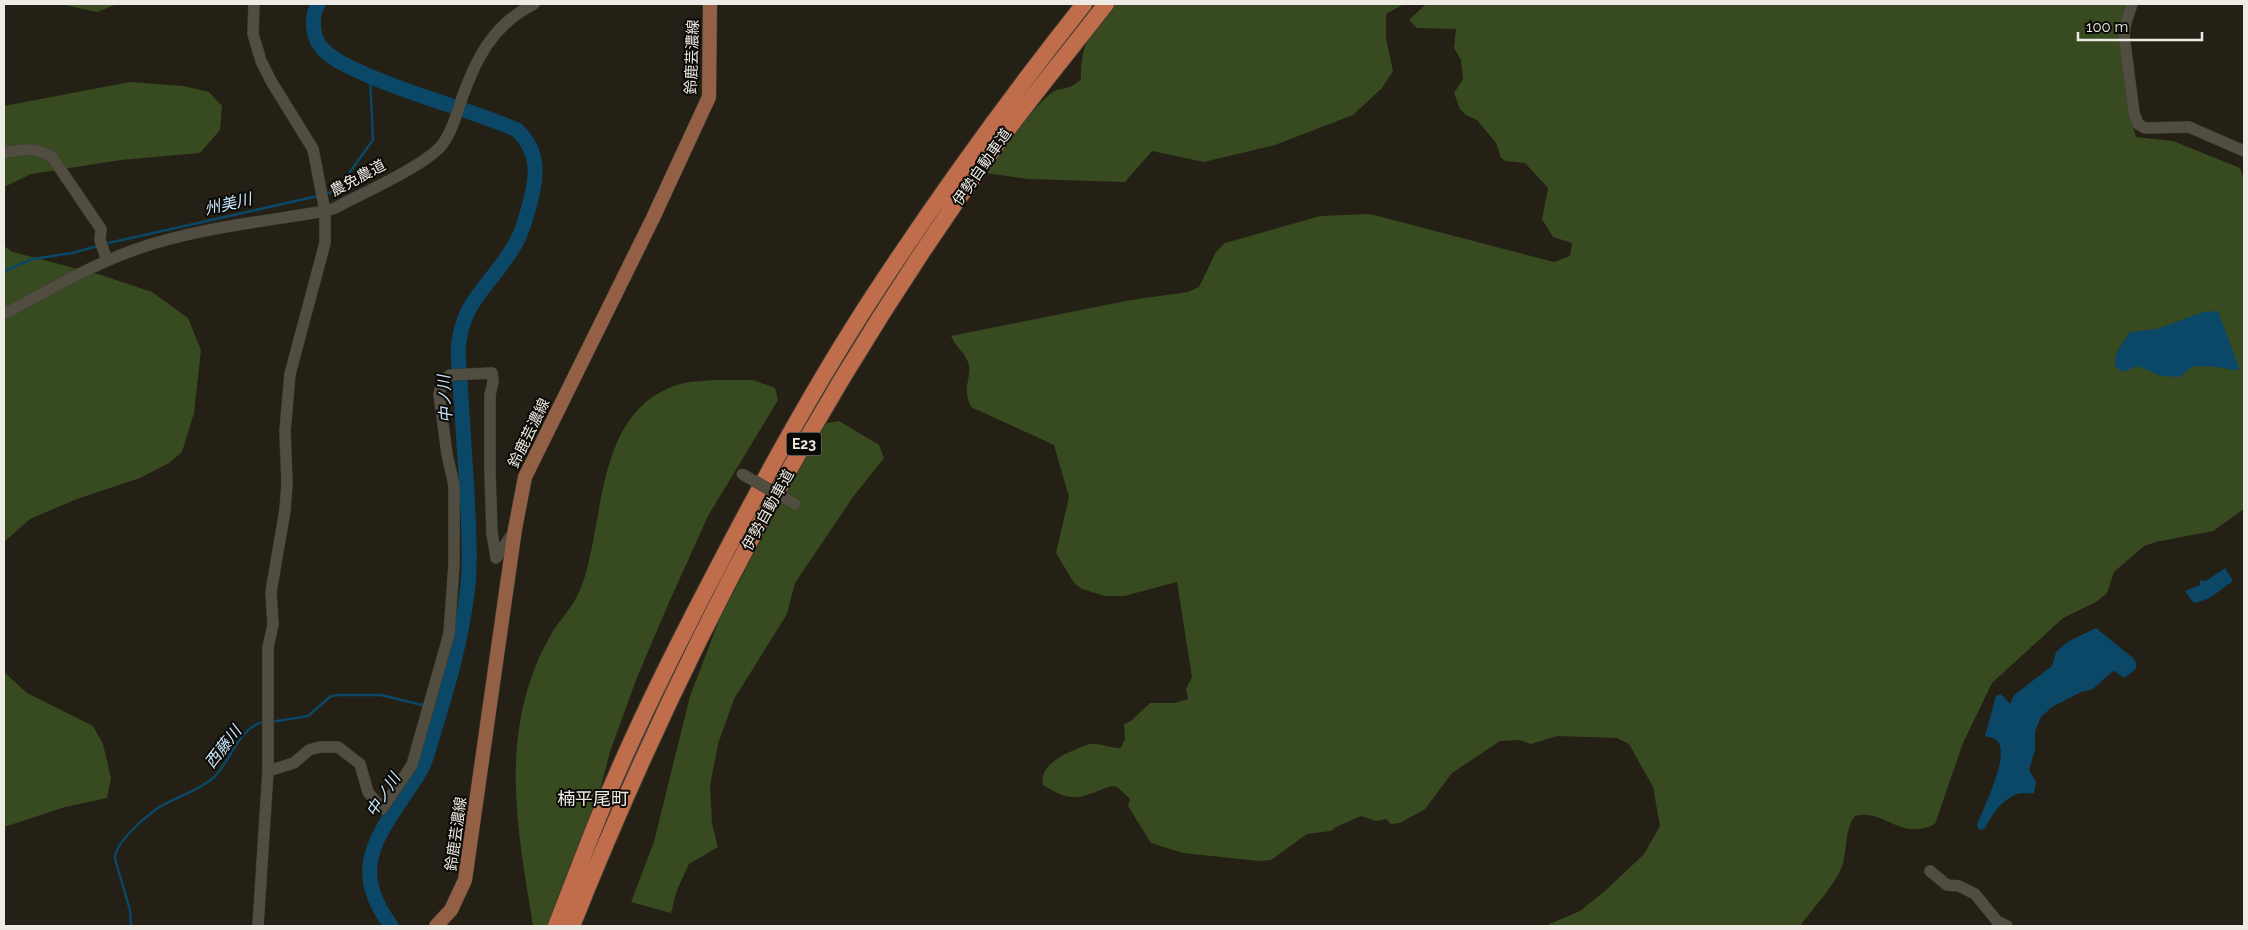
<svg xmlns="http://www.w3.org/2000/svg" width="2248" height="930" font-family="Raleway,'Noto Sans JP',sans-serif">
  <rect width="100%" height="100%" fill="#242015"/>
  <path fill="#384a1f" d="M 60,4 L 117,4 L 97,12 Z
    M 1114,4 L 1404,4 L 1386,14 L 1386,38 L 1393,71 L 1382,88 L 1353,115 L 1275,145 L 1204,162 L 1152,151 L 1125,182 L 1028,179 L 986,173 C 1004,148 1027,114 1050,94 C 1059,86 1069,92 1081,79 C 1080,43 1092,30 1114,4 Z
    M 1426,4 L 2127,4 L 2128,109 L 2136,137 L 2173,141 L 2240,168 L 2244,179 L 2244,509 L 2213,531 L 2156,542 L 2144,546 L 2114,572 L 2107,593 L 2096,602 L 2063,618 L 1992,683 L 1963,743 L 1935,824 C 1901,842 1884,808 1855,816 C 1844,829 1848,853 1841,869 C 1831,890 1813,908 1800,926 L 1545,926 L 1580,911 L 1605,891 L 1644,854 L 1660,826 L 1653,787 L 1629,744 L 1617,738 L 1557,736 L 1531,744 L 1519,740 L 1500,741 L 1452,773 L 1425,809 L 1400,823 L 1391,824 L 1386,819 L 1376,821 L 1361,816 L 1336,827 L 1331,831 L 1307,834 L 1271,860 L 1259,861 L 1183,853 L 1151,843 L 1128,806 L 1130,799 L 1117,787 L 1111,786 C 1079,798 1074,804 1043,785 C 1038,762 1073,750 1090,744 C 1097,742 1114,749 1121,748 L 1125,739 L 1124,724 L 1131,721 L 1150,703 L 1175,703 L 1188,699 L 1186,689 L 1192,677 L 1177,582 L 1124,596 L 1105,596 L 1082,589 L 1074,583 L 1056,553 L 1069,497 L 1054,445 L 971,407 C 960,385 975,375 967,360 C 963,351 955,346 951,336 L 1131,300 L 1188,292 L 1199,287 L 1216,252 L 1225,243 L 1320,216 L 1370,214 L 1554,262 L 1570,256 L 1572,243 L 1553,237 L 1542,219 L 1548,188 L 1525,163 L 1506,161 L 1501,158 L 1496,143 L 1477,120 L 1466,115 L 1460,109 L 1454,93 L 1463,79 L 1461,60 L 1454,48 L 1456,29 L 1417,28 L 1409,20 Z
    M 130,82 L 183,86 L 209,92 L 222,106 L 220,130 L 200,153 L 121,160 L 31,174 L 4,187 L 4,106 Z
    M 4,246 L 13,252 L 101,275 L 152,292 L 188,318 L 201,350 L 194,413 L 182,452 L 169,463 L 140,478 L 77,499 L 30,519 L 4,542 Z
    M 714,380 L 753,380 L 775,388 L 778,400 L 708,516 L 667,607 L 636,680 L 610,752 L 595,809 L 548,926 L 533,926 C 519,837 501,752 536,665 C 541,653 548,639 555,628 C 569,609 578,600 585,576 C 605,509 598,405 684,383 C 694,381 705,381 714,380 Z
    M 839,421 L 879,445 L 884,458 L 853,497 L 795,583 L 787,614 L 734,699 L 718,744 L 710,786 L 712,824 L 718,847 L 689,864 L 677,890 L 671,913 L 631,902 L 654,842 L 690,696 L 720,618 L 814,439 L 827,423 Z
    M 4,672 L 27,693 L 93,726 L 103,744 L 111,778 L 107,798 L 65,807 L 4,827 Z"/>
  <path fill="#0b4766" d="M 2218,311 L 2239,368 L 2236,371 C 2229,368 2201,365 2193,367 C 2188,369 2184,373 2180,377 L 2161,376 L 2138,366 L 2122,372 L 2115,366 C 2114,351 2123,344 2130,332 L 2157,329 L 2203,312 Z
    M 2225,568 L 2233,581 L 2210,598 L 2196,603 L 2192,601 L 2185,591 L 2200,585 L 2200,580 L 2206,581 Z
    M 2096,628 L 2133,658 L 2136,663 L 2136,669 L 2124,678 L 2115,671 L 2112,672 L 2093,689 L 2081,692 L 2052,707 L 2041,717 L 2035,731 L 2035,750 L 2029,770 L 2036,782 L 2034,793 C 2030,794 2026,793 2022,793 C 2004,796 1993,813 1985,828 L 1979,830 L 1977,825 C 1983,808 2012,753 1996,740 C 1994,738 1989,737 1985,736 L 1996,696 L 2001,694 L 2010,704 L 2014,695 L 2052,666 L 2056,652 L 2069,641 Z"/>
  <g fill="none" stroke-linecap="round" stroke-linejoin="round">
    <path stroke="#0b4766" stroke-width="2.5" d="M 326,194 L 337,190 L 373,140 L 370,76
      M 104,244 L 318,196
      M 4,271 L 33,259 L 72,253 L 98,246
      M 432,707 L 440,709
      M 271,722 L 308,716 L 331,696 L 339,695 L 381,695 L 426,706
      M 131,926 L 130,910 L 115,859 C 114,844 143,819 155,810 C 173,797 196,793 213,778 C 230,763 238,728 263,722"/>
    <path stroke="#0b4766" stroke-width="15" d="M 318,4 C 311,16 312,36 321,47 C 330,58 344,64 356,70 C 408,95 464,107 517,130 C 541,153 537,178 529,207 C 525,220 522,234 514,246 C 491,286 461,300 458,351 C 461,398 464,444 467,491 C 468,522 471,554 468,585 C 462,644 443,702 426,758 C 422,771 413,782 406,793 C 372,843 352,872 391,926"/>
    <defs>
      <path id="minor" d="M 254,4 L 253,34 L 261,61 L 271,81 L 313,149 L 325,211 L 325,243 L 290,374 L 285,431 L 287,483 L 285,510 L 271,592 L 273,625 L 268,647 L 268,771 L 258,926
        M 2132,4 L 2126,22 L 2124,36 L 2134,113 L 2138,124 L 2145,128 L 2189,127 L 2244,151
        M 4,153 C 22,149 36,147 52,157 L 101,229 L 100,240 L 107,261
        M 4,314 C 46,292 89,266 134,250 C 195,228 262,222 325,211 L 335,208 C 361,194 424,166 441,146 C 451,134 456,116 461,101 C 475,60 493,24 534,4
        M 268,771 L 294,763 L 309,750 L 320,747 L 338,747 L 360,764 L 368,792 L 382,809 L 412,765 L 449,634 L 454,565 L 454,485 L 447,454 L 439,394 L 443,380 L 450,375 L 492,373 L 493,382 L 490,395 L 490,472 L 492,533 L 496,558 L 515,530
        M 1930,871 L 1947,885 L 1959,886 L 1975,894 L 1997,921 L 2007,926"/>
      <path id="major" d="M 436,926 L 451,910 L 465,880 L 515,529 L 525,477 L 653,218 L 709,97 L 710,4"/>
      <path id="highway" d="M 556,926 C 570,890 584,853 599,816 C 634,730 676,647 719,565 C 768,471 819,378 877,290 C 942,191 1011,96 1084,4
        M 572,926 C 682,650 823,385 997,144 C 1032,96 1070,50 1106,4"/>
    </defs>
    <use href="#minor" stroke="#3e3c34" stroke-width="12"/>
    <use href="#major" stroke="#3e3c34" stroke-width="15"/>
    <use href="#highway" stroke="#3e3c34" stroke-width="18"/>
    <use href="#minor" stroke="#514d40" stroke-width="11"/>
    <use href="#major" stroke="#936046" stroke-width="14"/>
    <use href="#highway" stroke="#bf6d4a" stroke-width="16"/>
    <defs>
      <path id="minor-bridge" d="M 742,474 L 795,504"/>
    </defs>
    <use href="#minor-bridge" stroke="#3e3c34" stroke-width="12" stroke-linecap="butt"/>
    <use href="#minor-bridge" stroke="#514d40" stroke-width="11"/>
  </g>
  <g text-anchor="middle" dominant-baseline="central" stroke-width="4" stroke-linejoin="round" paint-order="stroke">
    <rect fill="#0c0a06" stroke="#aaa8a1" stroke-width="1" x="786.5" y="432.5" width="35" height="23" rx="4"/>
    <g font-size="14" font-weight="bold" fill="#edebe3">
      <text x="804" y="444">E23</text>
    </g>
    <g font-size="15" fill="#edebe3" stroke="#0c0a06">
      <text transform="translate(692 57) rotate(-88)">鈴鹿芸濃線</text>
      <text transform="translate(982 167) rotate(-55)">伊勢自動車道</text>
      <text transform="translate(358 178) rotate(-28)">農免農道</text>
      <text transform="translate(529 433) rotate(-64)">鈴鹿芸濃線</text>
      <text transform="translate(768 510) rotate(-61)">伊勢自動車道</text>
      <text transform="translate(456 834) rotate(-82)">鈴鹿芸濃線</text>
    </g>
    <g font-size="16" font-style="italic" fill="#c9e7fc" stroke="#0c0a06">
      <text transform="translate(228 204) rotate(-13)">州美川</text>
      <text transform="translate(445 399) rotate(-93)">中ノ川</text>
      <text transform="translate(223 747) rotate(-52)">西藤川</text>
      <text transform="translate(383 795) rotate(-57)">中ノ川</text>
    </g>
    <g font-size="18" fill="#edebe3" stroke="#0c0a06">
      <text x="593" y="798">楠平尾町</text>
    </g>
  </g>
  <rect width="2248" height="930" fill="none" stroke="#edebe3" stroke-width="10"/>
  <path d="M2078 32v8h124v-8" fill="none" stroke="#edebe3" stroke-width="2.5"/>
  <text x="2086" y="32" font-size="15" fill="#edebe3" stroke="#0c0a06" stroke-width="4" paint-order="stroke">100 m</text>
</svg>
